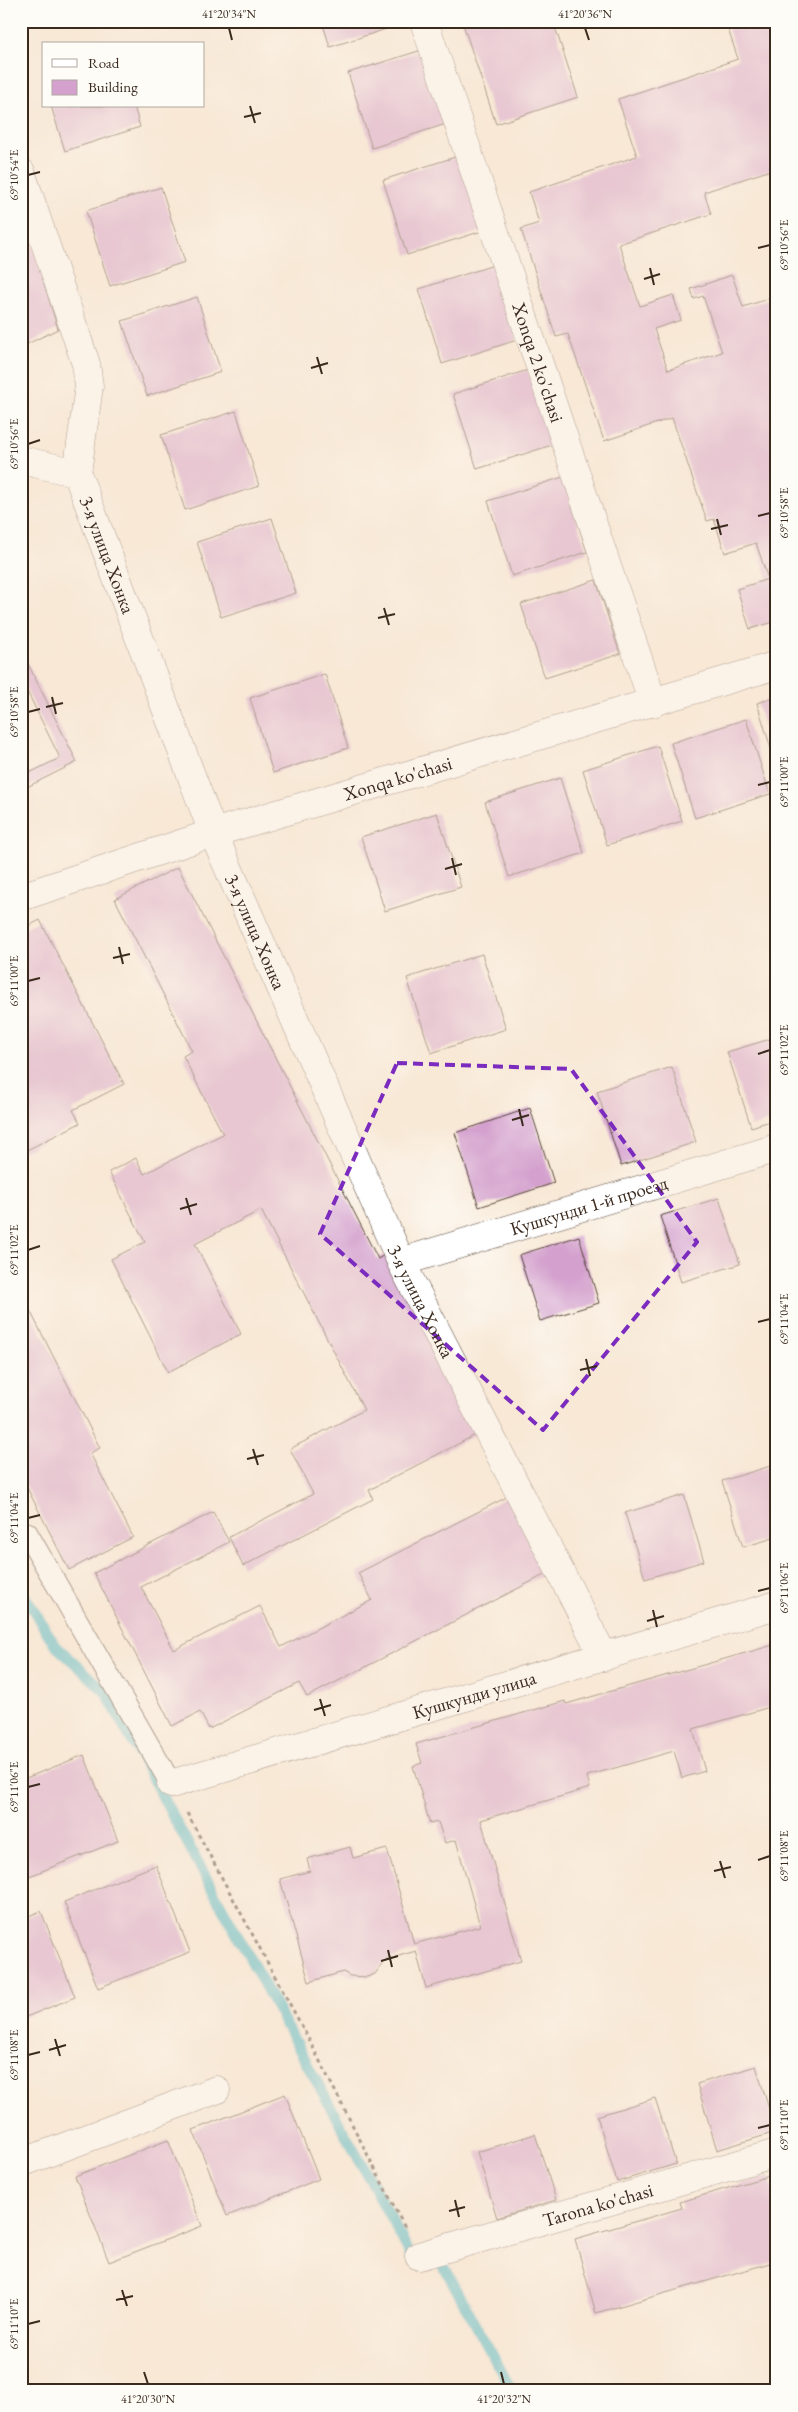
<svg xmlns="http://www.w3.org/2000/svg" width="798" height="2412" font-family="'EB Garamond',serif">
  <rect width="100%" height="100%" fill="#fdfcf7"/>
  <filter id="ink" filterUnits="userSpaceOnUse"><feTurbulence type="fractalNoise" baseFrequency=".02" numOctaves="2"/><feDisplacementMap in="SourceGraphic" scale="10" xChannelSelector="R" yChannelSelector="G"/><feConvolveMatrix kernelMatrix="1 2 1 2 8 2 1 2 1" color-interpolation-filters="sRGB"/></filter>
  <filter id="wash" filterUnits="userSpaceOnUse"><feTurbulence type="fractalNoise" baseFrequency=".0096" numOctaves="4" result="noise"/><feDisplacementMap in="SourceGraphic" scale="20" xChannelSelector="R" yChannelSelector="G"/><feGaussianBlur stdDeviation="1.12" result="paint"/><feColorMatrix in="noise" values="0 0 0 0 0 0 0 0 0 0 0 0 0 0 0 0 0 1.4 0 .05"/><feComposite in="paint" operator="in"/></filter>
  <g filter="url(#wash)">
    <rect width="100%" height="100%" fill="#f8e8d6"/>
    <g fill="none" stroke-linecap="round" stroke-linejoin="round">
      <path stroke="#4cb8c7" stroke-width="11" d="M 21,1590 L 55,1645 L 105,1691 L 414,2261
        M 430,2263 L 440,2259 L 512,2391"/>
    </g>
    <g id="blocks">
      <path fill="#d4a1ce" d="M 322,21 L 404,21 L 405,23 L 330,47 Z
        M 462,21 L 553,21 L 578,97 L 496,124 Z
        M 750,21 L 777,21 L 777,168 L 704,192 L 711,214 L 619,244 L 640,306 L 673,295 L 681,320 L 654,329 L 668,370 L 722,352 L 703,296 L 694,299 L 691,289 L 732,275 L 743,307 L 777,296 L 777,621 L 750,629 L 737,589 L 768,579 L 756,543 L 725,553 L 714,519 L 707,521 L 672,418 L 604,441 L 568,334 L 556,337 L 521,229 L 539,223 L 529,192 L 637,156 L 618,99 L 738,59 L 728,29 Z
        M 422,50 L 446,124 L 372,148 L 348,73 Z
        M 51,106 L 134,106 L 140,127 L 65,151 Z
        M 458,156 L 482,231 L 407,255 L 383,180 Z
        M 161,187 L 185,262 L 110,286 L 86,211 Z
        M 26,224 L 58,329 L 21,347 L 21,226 Z
        M 494,265 L 517,340 L 442,364 L 419,289 Z
        M 197,297 L 221,372 L 147,396 L 122,321 Z
        M 528,370 L 552,445 L 477,469 L 453,394 Z
        M 236,411 L 259,486 L 185,510 L 161,435 Z
        M 563,477 L 587,552 L 512,576 L 488,501 Z
        M 272,518 L 296,593 L 221,617 L 197,542 Z
        M 596,580 L 620,654 L 545,678 L 521,604 Z
        M 21,650 L 77,762 L 21,790 L 21,777 L 60,758 L 21,679 Z
        M 325,674 L 348,748 L 273,773 L 250,698 Z
        M 777,697 L 777,765 L 776,765 L 757,703 Z
        M 746,719 L 770,794 L 695,818 L 671,743 Z
        M 658,746 L 682,821 L 607,845 L 583,770 Z
        M 560,778 L 584,853 L 509,877 L 485,802 Z
        M 437,813 L 461,887 L 385,911 L 361,837 Z
        M 178,867 L 378,1259 L 384,1255 L 483,1431 L 369,1490 L 373,1499 L 243,1566 L 229,1537 L 313,1494 L 290,1449 L 364,1410 L 261,1210 L 195,1244 L 241,1334 L 168,1372 L 111,1259 L 145,1242 L 109,1172 L 136,1158 L 144,1174 L 223,1134 L 183,1056 L 192,1051 L 115,899 Z
        M 40,920 L 124,1084 L 73,1110 L 80,1123 L 21,1153 L 21,1111 L 25,1109 L 21,1102 L 21,930 Z
        M 482,954 L 506,1029 L 431,1053 L 407,978 Z
        M 777,1037 L 777,1119 L 751,1127 L 727,1052 Z
        M 672,1067 L 696,1142 L 621,1166 L 597,1091 Z
        M 530,1108 L 554,1183 L 479,1207 L 455,1133 Z
        M 777,1182 L 777,1207 L 776,1207 L 769,1184 Z
        M 719,1198 L 740,1264 L 681,1282 L 660,1216 Z
        M 579,1236 L 599,1303 L 540,1321 L 519,1255 Z
        M 21,1293 L 100,1448 L 90,1453 L 133,1537 L 69,1570 L 21,1476 Z
        M 777,1464 L 777,1537 L 743,1547 L 722,1481 Z
        M 684,1495 L 704,1561 L 645,1579 L 625,1513 Z
        M 507,1497 L 546,1574 L 307,1697 L 299,1683 L 209,1729 L 200,1712 L 172,1726 L 94,1573 L 213,1512 L 229,1542 L 141,1587 L 174,1650 L 260,1606 L 281,1647 L 372,1600 L 358,1573 Z
        M 777,1644 L 777,1705 L 693,1729 L 705,1771 L 682,1778 L 674,1751 L 587,1776 L 590,1788 L 481,1820 L 521,1961 L 426,1988 L 416,1951 L 385,1960 L 375,1974 L 367,1977 L 350,1976 L 343,1972 L 309,1982 L 280,1879 L 310,1871 L 307,1859 L 350,1847 L 353,1858 L 387,1849 L 414,1944 L 480,1926 L 456,1840 L 445,1843 L 438,1822 L 430,1824 L 413,1766 L 422,1763 L 416,1744 L 565,1701 L 566,1704 Z
        M 84,1755 L 118,1841 L 27,1877 L 21,1864 L 21,1780 Z
        M 156,1865 L 190,1952 L 98,1988 L 64,1902 Z
        M 41,1911 L 75,1997 L 21,2019 L 21,1919 Z
        M 756,2066 L 776,2132 L 717,2150 L 697,2084 Z
        M 285,2094 L 319,2179 L 227,2216 L 193,2130 Z
        M 655,2098 L 676,2164 L 617,2182 L 597,2116 Z
        M 535,2134 L 556,2200 L 497,2218 L 477,2152 Z
        M 168,2140 L 202,2226 L 109,2262 L 75,2176 Z
        M 769,2176 L 777,2201 L 777,2261 L 596,2313 L 575,2239 L 682,2208 L 680,2202 Z"/>
    </g>
  </g>
  <g filter="url(#ink)">
    <use href="#blocks" fill-opacity="0" stroke="#57463a" stroke-width="1"/>
    <g fill="none" stroke-linecap="round" stroke-linejoin="round">
      <defs>
        <path id="service" d="M 27,1533 L 171,1784"/>
        <g id="minor">
          <path id="s1" d="M 424,21 L 653,703"/>
          <path id="s2" d="M 21,172 L 86,364 L 89,386 L 77,473 L 213,833 L 401,1262 L 604,1657"/>
          <path d="M 21,460 L 77,473"/>
          <path id="s3" d="M 21,897 L 213,833 L 777,665"/>
          <path id="s4" d="M 401,1262 L 777,1148"/>
          <path id="s5" d="M 171,1784 L 777,1605"/>
          <path d="M 21,2163 L 216,2090"/>
          <path id="s6" d="M 419,2256 L 777,2153"/>
        </g>
      </defs>
      <use href="#service" stroke="#57463a" stroke-width="23"/>
      <use href="#minor" stroke="#57463a" stroke-width="29"/>
      <path stroke="#57463a" stroke-width="3" stroke-dasharray="4 4" stroke-linecap="butt" d="M 187,1813 L 306,2034 L 405,2228"/>
      <use href="#service" stroke="#fff" stroke-width="21"/>
      <use href="#minor" stroke="#fff" stroke-width="28"/>
    </g>
  </g>
  <path d="M0 0H798V2412H0ZM 397,1063 L 571,1069 L 697,1242 L 543,1430 L 320,1234 Z" fill="#f8e8d6" fill-opacity=".55" fill-rule="evenodd"/>
  <path fill="none" stroke="#7b2cbf" stroke-width="4" stroke-dasharray="10 6" stroke-linejoin="round" d="M 397,1063 L 571,1069 L 697,1242 L 543,1430 L 320,1234 Z"/>
  <path fill="none" stroke="#3b2a1e" stroke-width="2" d="M 229,28 L 232,40M 585,28 L 589,40M 250,106 L 255,123M 244,117 L 261,113M 28,175 L 40,172M 758,248 L 770,245M 650,268 L 654,285M 644,279 L 660,274M 317,357 L 322,374M 311,368 L 328,363M 28,444 L 40,440M 758,516 L 770,513M 717,519 L 721,535M 711,529 L 728,525M 384,608 L 389,625M 378,618 L 395,614M 52,697 L 56,714M 46,707 L 63,703M 28,712 L 40,709M 758,785 L 770,782M 452,858 L 456,875M 445,869 L 462,864M 119,947 L 123,964M 113,958 L 130,954M 28,981 L 40,978M 758,1054 L 770,1050M 519,1109 L 523,1126M 512,1120 L 529,1115M 186,1198 L 191,1215M 180,1209 L 197,1204M 28,1250 L 40,1246M 758,1322 L 770,1319M 586,1359 L 590,1376M 580,1370 L 597,1366M 253,1449 L 258,1465M 247,1459 L 264,1455M 28,1518 L 40,1515M 758,1591 L 770,1588M 653,1610 L 657,1627M 647,1621 L 664,1616M 320,1699 L 325,1716M 314,1710 L 331,1705M 28,1787 L 40,1784M 758,1860 L 770,1856M 720,1861 L 725,1878M 714,1871 L 731,1867M 388,1950 L 392,1967M 381,1961 L 398,1956M 55,2039 L 60,2056M 49,2050 L 66,2045M 28,2055 L 40,2052M 758,2128 L 770,2125M 455,2200 L 459,2217M 449,2211 L 465,2207M 122,2290 L 127,2306M 116,2300 L 133,2296M 28,2324 L 40,2321M 144,2372 L 148,2384M 501,2372 L 504,2384"/>
  <g text-anchor="middle" dominant-baseline="central" stroke-width="4" stroke-linejoin="round" paint-order="stroke">
    <g font-size="19" fill="#3b2a1e" stroke="#fdfcf7">
      <text stroke="none"><textPath href="#s1" startOffset="360">Xonqa 2 ko'chasi</textPath></text>
      <text stroke="none"><textPath href="#s2" startOffset="400">3-я улица Хонка</textPath></text>
      <text stroke="none"><textPath href="#s3" startOffset="395">Xonqa ko'chasi</textPath></text>
      <text stroke="none"><textPath href="#s2" startOffset="805">3-я улица Хонка</textPath></text>
      <text stroke="none"><textPath href="#s4" startOffset="196">Кушкунди 1-й проезд</textPath></text>
      <text stroke="none"><textPath href="#s2" startOffset="1210">3-я улица Хонка</textPath></text>
      <text stroke="none"><textPath href="#s5" startOffset="316">Кушкунди улица</textPath></text>
      <text stroke="none"><textPath href="#s6" startOffset="186">Tarona ko'chasi</textPath></text>
    </g>
  </g>
  <rect width="798" height="2412" fill="none" stroke="#fdfcf7" stroke-width="55"/>
  <rect x="42" y="42" width="162" height="65" fill="#fdfcf7" stroke="#afa8a0"/>
  <rect x="52" y="59" width="25" height="8" fill="#ffffff" stroke="#afa8a0"/>
  <text x="88" y="68" font-size="15" fill="#3b2a1e">Road</text>
  <rect x="52" y="80" width="25" height="15" fill="#d4a1ce" stroke="#afa8a0"/>
  <text x="88" y="92" font-size="15" fill="#3b2a1e">Building</text>
  <rect x="28" y="28" width="742" height="2356" fill="none" stroke="#3b2a1e" stroke-width="2"/>
  <g font-size="12" text-anchor="middle" fill="#3b2a1e">
    <text x="229" y="18">41°20'34"N</text>
    <text x="585" y="18">41°20'36"N</text>
    <text transform="translate(14 175) rotate(-90)" y="4">69°10'54"E</text>
    <text transform="translate(784 245) rotate(-90)" y="4">69°10'56"E</text>
    <text transform="translate(14 444) rotate(-90)" y="4">69°10'56"E</text>
    <text transform="translate(784 513) rotate(-90)" y="4">69°10'58"E</text>
    <text transform="translate(14 712) rotate(-90)" y="4">69°10'58"E</text>
    <text transform="translate(784 782) rotate(-90)" y="4">69°11'00"E</text>
    <text transform="translate(14 981) rotate(-90)" y="4">69°11'00"E</text>
    <text transform="translate(784 1050) rotate(-90)" y="4">69°11'02"E</text>
    <text transform="translate(14 1250) rotate(-90)" y="4">69°11'02"E</text>
    <text transform="translate(784 1319) rotate(-90)" y="4">69°11'04"E</text>
    <text transform="translate(14 1518) rotate(-90)" y="4">69°11'04"E</text>
    <text transform="translate(784 1588) rotate(-90)" y="4">69°11'06"E</text>
    <text transform="translate(14 1787) rotate(-90)" y="4">69°11'06"E</text>
    <text transform="translate(784 1856) rotate(-90)" y="4">69°11'08"E</text>
    <text transform="translate(14 2055) rotate(-90)" y="4">69°11'08"E</text>
    <text transform="translate(784 2125) rotate(-90)" y="4">69°11'10"E</text>
    <text transform="translate(14 2324) rotate(-90)" y="4">69°11'10"E</text>
    <text x="148" y="2403">41°20'30"N</text>
    <text x="504" y="2403">41°20'32"N</text>
  </g>
</svg>
